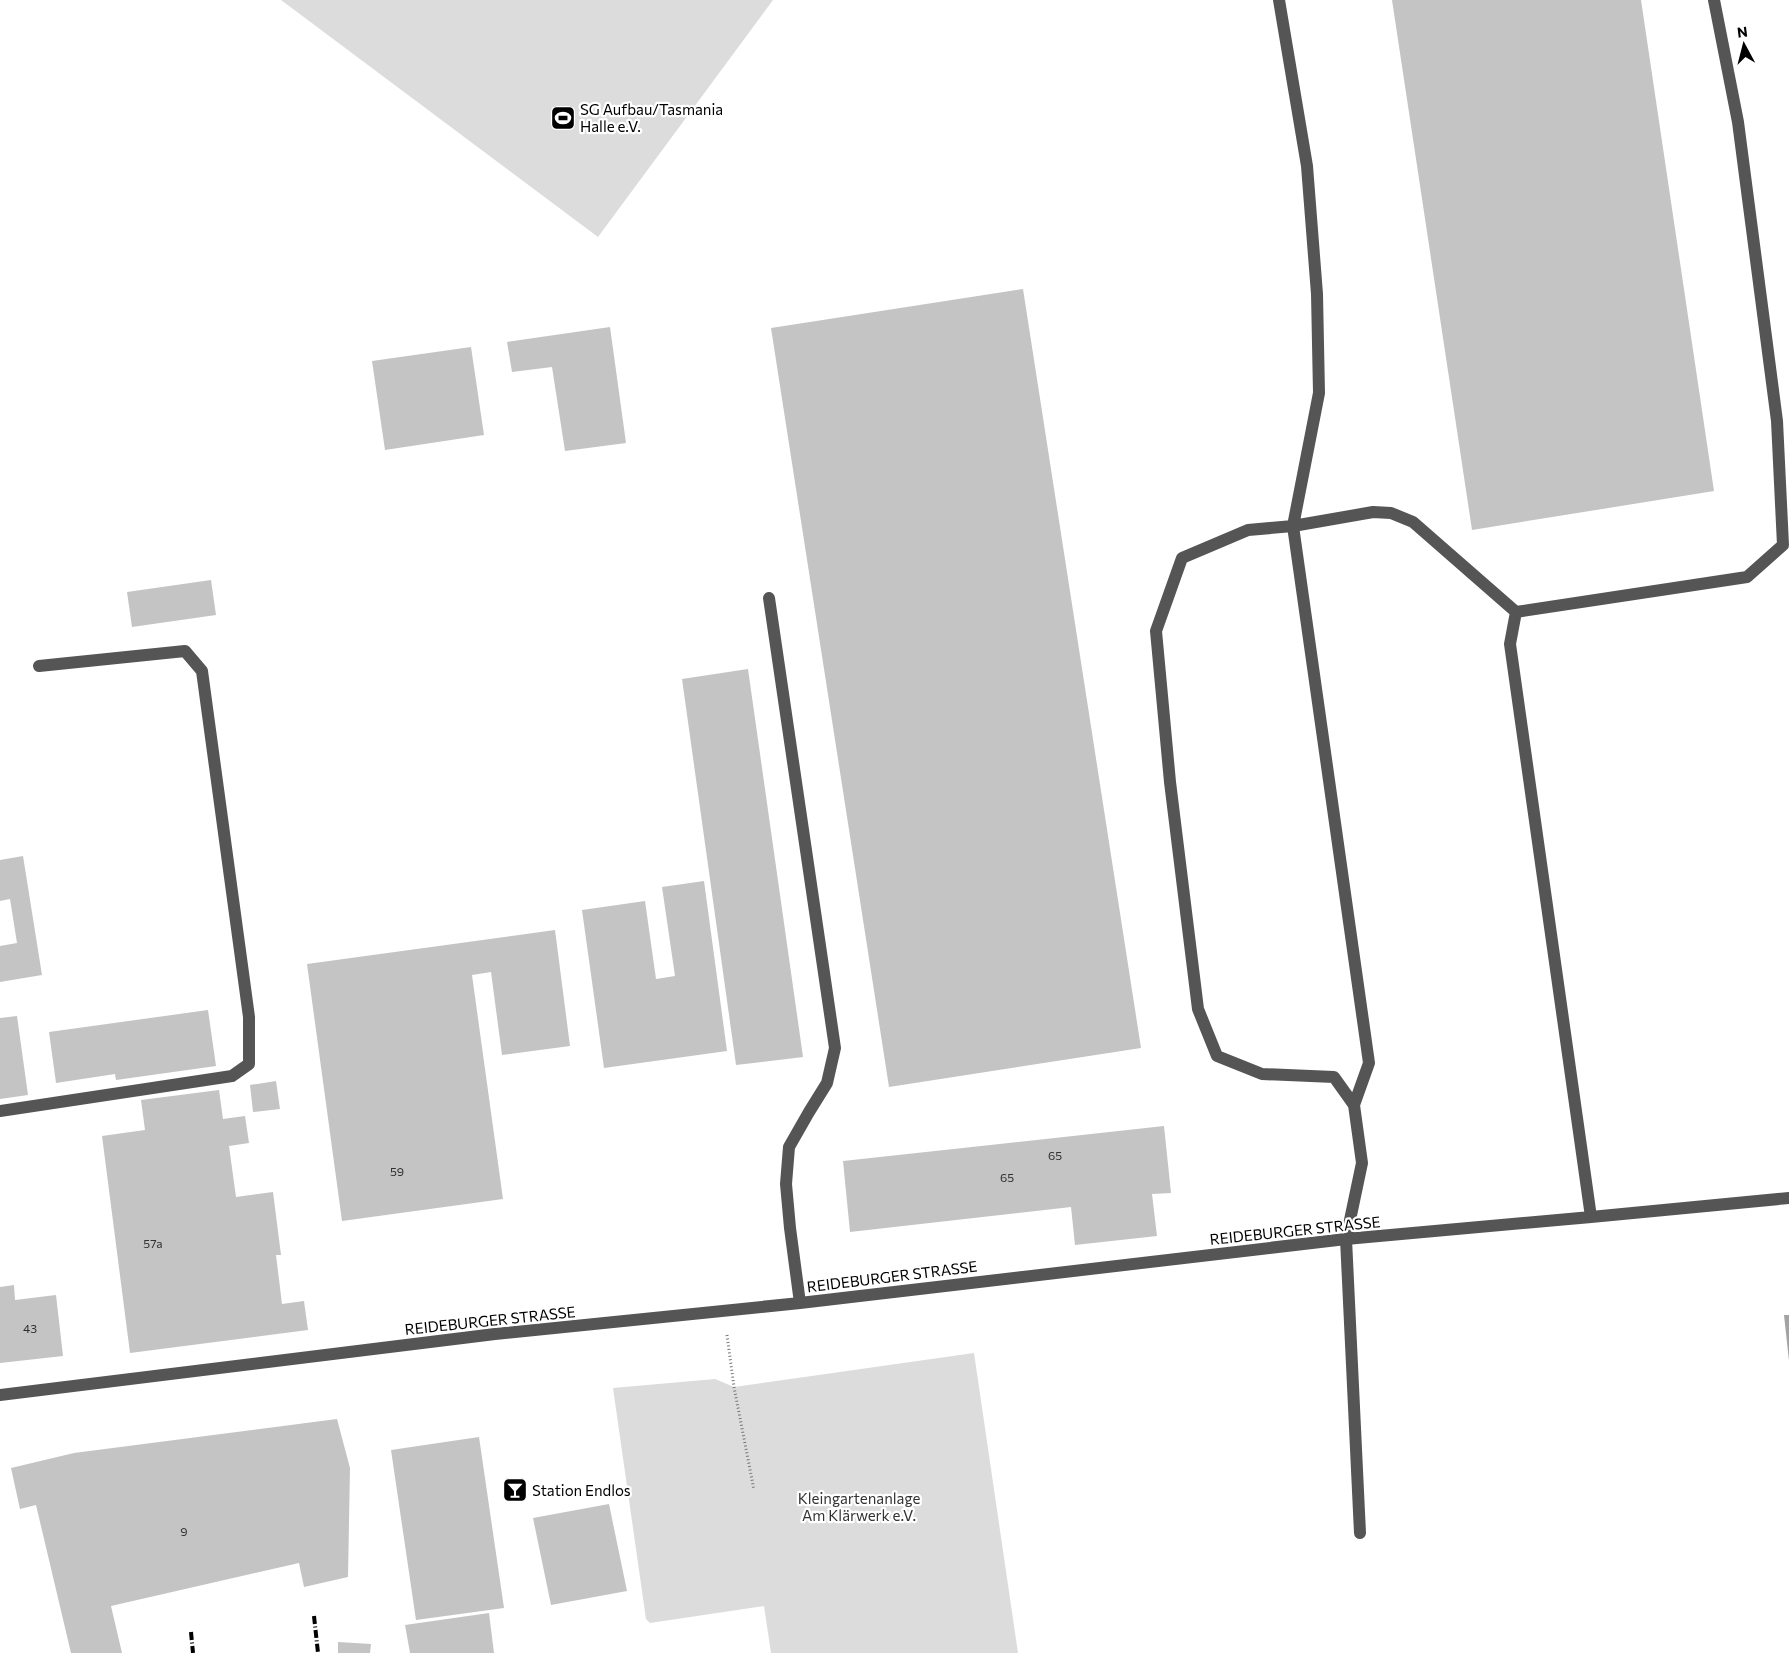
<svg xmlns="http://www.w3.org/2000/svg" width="1789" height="1653" font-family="Commissioner,sans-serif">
  <rect width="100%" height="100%" fill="#fff"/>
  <path fill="#dcdcdc" d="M 281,0 L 773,0 L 598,237 Z
    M 974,1353 L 1018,1653 L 771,1653 L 764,1606 L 650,1623 L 646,1619 L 613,1388 L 715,1379 L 734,1387 Z"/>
  <path fill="#a3a3a3" d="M 1784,1315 L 1789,1315 L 1789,1361 Z"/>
  <path fill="#c4c4c4" d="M 1392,0 L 1641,0 L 1714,491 L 1472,530 Z
    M 1023,289 L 1141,1048 L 889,1087 L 771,328 Z
    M 610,327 L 626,443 L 565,451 L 552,367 L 512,372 L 507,342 Z
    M 471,347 L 484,435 L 385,450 L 372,361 Z
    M 211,580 L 216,615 L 132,627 L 127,592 Z
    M 748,669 L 803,1057 L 736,1065 L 682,679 Z
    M 23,856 L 42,975 L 0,982 L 0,946 L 17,943 L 10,899 L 0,901 L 0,860 Z
    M 704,881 L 727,1051 L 604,1068 L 582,910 L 645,901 L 656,979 L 675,976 L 662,887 Z
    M 555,930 L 570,1046 L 502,1055 L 491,972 L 472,975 L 503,1199 L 342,1221 L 307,964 Z
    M 208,1010 L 216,1066 L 116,1080 L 115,1074 L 56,1083 L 49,1032 Z
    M 17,1016 L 28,1095 L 0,1099 L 0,1018 Z
    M 276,1081 L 280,1109 L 253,1112 L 250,1085 Z
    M 219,1090 L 223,1119 L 245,1116 L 249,1143 L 229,1146 L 236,1197 L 273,1192 L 281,1255 L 276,1255 L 282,1304 L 304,1301 L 308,1330 L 130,1353 L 102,1136 L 145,1130 L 141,1100 Z
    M 1164,1126 L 1171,1193 L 1152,1194 L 1157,1236 L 1075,1245 L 1071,1207 L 850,1232 L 843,1161 Z
    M 14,1285 L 15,1300 L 56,1295 L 63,1356 L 0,1363 L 0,1287 Z
    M 337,1419 L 350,1468 L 348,1577 L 304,1587 L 299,1563 L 111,1606 L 122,1653 L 71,1653 L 36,1505 L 20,1509 L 11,1468 L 74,1453 Z
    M 479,1437 L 504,1608 L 416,1620 L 391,1450 Z
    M 609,1504 L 627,1591 L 551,1605 L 533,1518 Z
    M 489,1613 L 494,1653 L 410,1653 L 405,1625 Z
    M 338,1642 L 371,1644 L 370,1653 L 338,1653 Z"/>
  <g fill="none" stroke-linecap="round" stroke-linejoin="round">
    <path stroke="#777" stroke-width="3" stroke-dasharray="1 2.5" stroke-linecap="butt" d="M 727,1335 L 734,1387 L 754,1490"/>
    <path stroke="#555" stroke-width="12" d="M 1279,0 L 1307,166 L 1317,294 L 1319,393 L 1293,526 L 1369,1063 L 1354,1105
      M 769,598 L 835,1048 L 827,1083 L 809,1112 L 789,1147 L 786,1184 L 790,1228 L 800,1303
      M 0,1111 L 232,1076 L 249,1064 L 249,1017 L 202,671 L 185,651 L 39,666
      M 1591,1217 L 1510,644 L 1516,612 L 1747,577 L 1783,545 L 1777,421 L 1738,122 L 1714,0
      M 0,1395 L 495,1334 L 800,1303 L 1346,1239 L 1591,1217 L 1789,1198
      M 1360,1533 L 1346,1239 L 1362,1163 L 1354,1105 L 1334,1077 L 1262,1074 L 1217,1056 L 1198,1009 L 1170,782 L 1156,631 L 1182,558 L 1248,530 L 1293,526 L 1373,512 L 1391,513 L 1413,522 L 1516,612"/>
    <path stroke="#000" stroke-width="4" stroke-dasharray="8 2.5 1 2.5" stroke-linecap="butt" d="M 314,1616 L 318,1653
      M 191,1632 L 193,1653"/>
  </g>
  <defs>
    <symbol id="stadium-square" viewBox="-11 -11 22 22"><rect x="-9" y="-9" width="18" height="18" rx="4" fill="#000" stroke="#fff"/><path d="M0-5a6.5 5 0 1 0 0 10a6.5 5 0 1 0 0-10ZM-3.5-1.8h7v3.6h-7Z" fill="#fff"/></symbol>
    <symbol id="bar-square" viewBox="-11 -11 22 22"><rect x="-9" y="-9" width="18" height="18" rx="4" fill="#000" stroke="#fff"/><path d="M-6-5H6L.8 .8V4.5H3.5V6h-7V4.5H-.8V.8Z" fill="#fff"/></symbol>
  </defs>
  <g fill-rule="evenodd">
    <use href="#stadium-square" x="549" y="104" width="28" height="28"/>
    <use href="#bar-square" x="501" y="1476" width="28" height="28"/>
  </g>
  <g text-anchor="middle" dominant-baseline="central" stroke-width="4.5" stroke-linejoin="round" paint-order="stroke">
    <g font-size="12" fill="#313131">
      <text x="1055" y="1155">65</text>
      <text x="397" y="1171">59</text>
      <text x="1007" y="1177">65</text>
      <text x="153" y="1243">57a</text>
      <text x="30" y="1328">43</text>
      <text x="184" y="1531">9</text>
    </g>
    <g font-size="15" fill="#000" stroke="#fff" text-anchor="start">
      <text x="580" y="109">SG Aufbau/Tasmania<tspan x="580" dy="17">Halle e.V.</tspan></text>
      <text x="532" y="1490">Station Endlos</text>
    </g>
    <g font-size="15" fill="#000" stroke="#fff">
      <text transform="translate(1295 1230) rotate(-6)">REIDEBURGER STRASSE</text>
      <text transform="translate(892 1276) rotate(-7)">REIDEBURGER STRASSE</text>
      <text transform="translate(490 1320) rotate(-6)">REIDEBURGER STRASSE</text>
    </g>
    <g font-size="15" fill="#333" stroke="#fff">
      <text x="859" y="1498">Kleingartenanlage<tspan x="859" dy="17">Am Klärwerk e.V.</tspan></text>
    </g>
  </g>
  <g transform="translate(1744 45) rotate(353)" stroke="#ffffff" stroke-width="4" paint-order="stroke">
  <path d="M0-4L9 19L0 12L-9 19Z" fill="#000000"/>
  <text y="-8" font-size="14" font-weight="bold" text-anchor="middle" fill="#000000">N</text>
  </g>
</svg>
